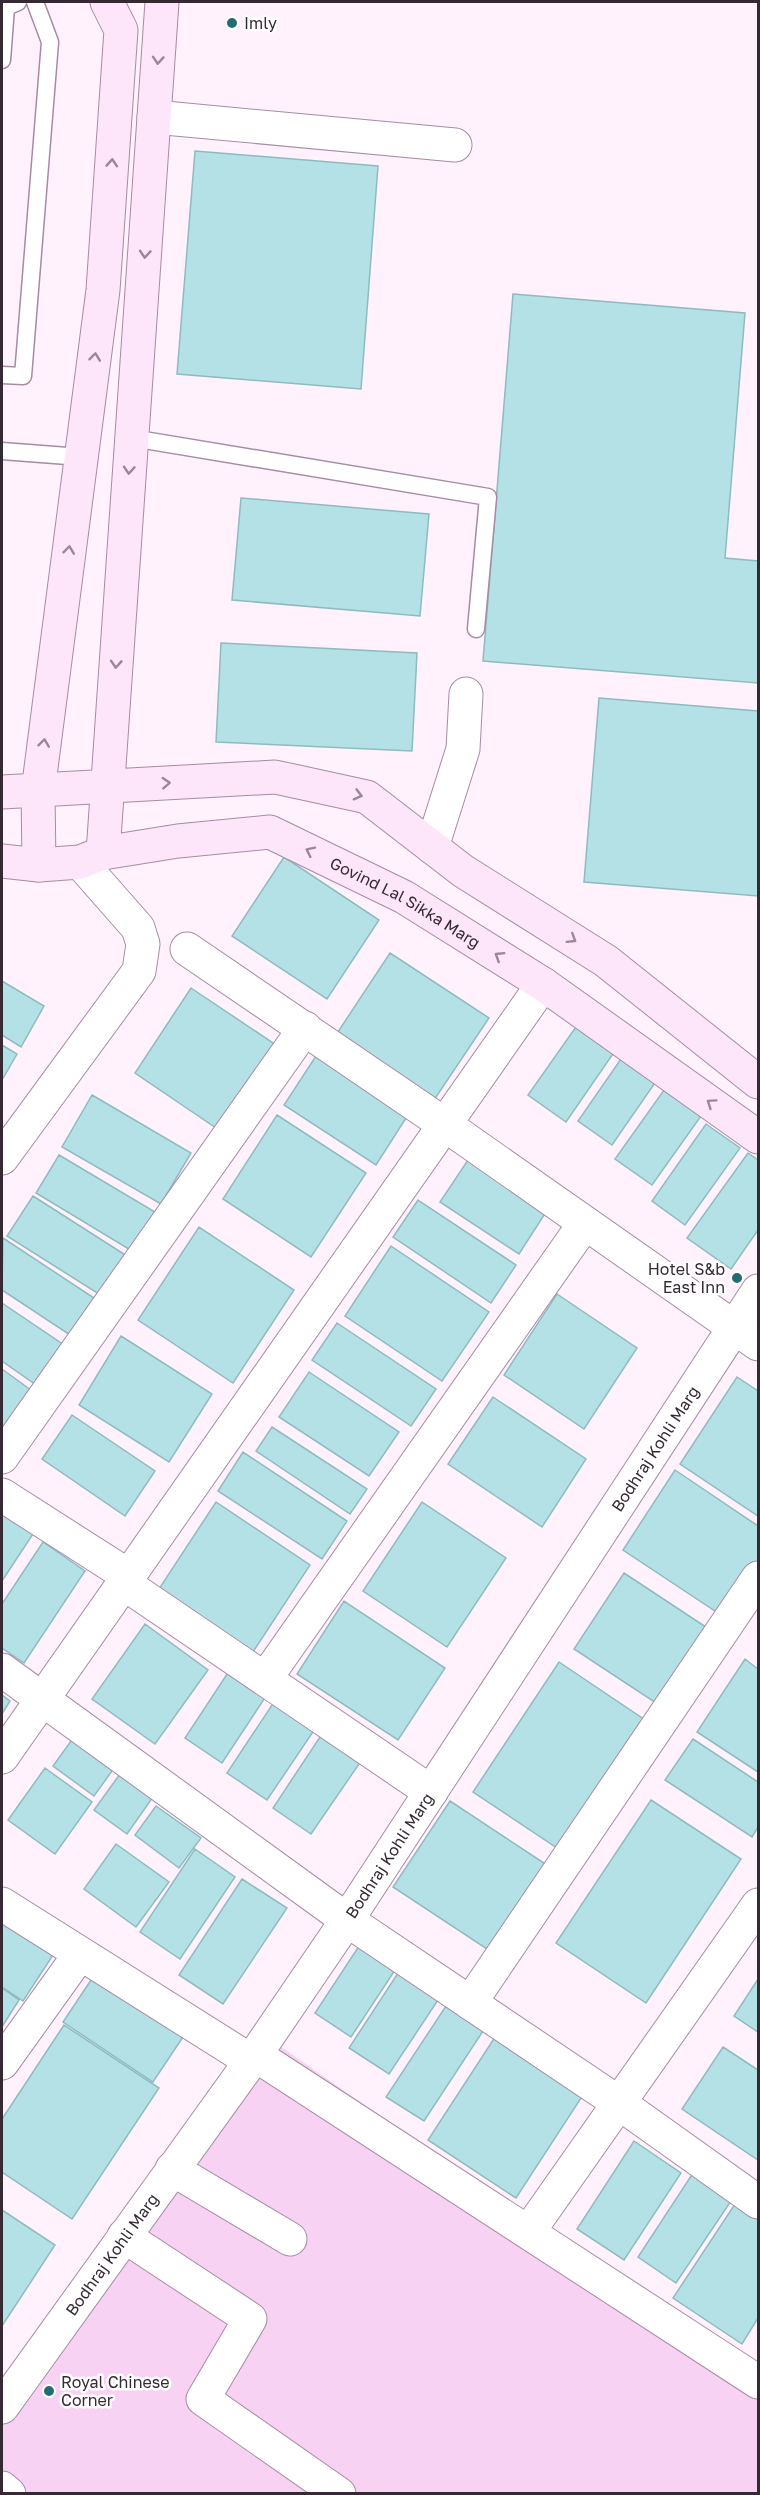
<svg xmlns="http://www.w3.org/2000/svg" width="760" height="2495" font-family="'Golos Text',sans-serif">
  <rect width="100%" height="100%" fill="#fff2fd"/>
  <path fill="#f8d2f3" d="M 267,2037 L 758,2379 L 758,2493 L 2,2494 L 2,2407 Z"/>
  <path fill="#b3e1e6" stroke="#8ebbc0" stroke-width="1.5" d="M 195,151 L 378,166 L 361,389 L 177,374 Z
    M 513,294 L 745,313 L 725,558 L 758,561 L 758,683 L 483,661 Z
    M 241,498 L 429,514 L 420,616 L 232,600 Z
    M 221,643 L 417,653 L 412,751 L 216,742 Z
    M 599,698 L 758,711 L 758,896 L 584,882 Z
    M 284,857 L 379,920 L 327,999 L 232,936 Z
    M 390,953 L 489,1018 L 428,1109 L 330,1044 Z
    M 2,981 L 44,1006 L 21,1047 L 2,1035 Z
    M 191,988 L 276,1045 L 219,1130 L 135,1073 Z
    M 578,1024 L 615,1051 L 566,1122 L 528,1095 Z
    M 2,1045 L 17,1054 L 2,1080 Z
    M 316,1056 L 408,1115 L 376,1165 L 284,1105 Z
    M 623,1056 L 657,1080 L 612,1145 L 578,1121 Z
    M 669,1083 L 706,1109 L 652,1185 L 615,1159 Z
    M 92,1095 L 191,1153 L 161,1204 L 62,1147 Z
    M 277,1115 L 366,1173 L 311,1257 L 223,1199 Z
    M 706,1124 L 740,1148 L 685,1225 L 652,1201 Z
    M 748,1153 L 758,1160 L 758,1230 L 731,1269 L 687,1238 Z
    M 59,1155 L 155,1212 L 132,1251 L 36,1193 Z
    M 470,1157 L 548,1209 L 519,1254 L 440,1202 Z
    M 33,1196 L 127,1256 L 102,1296 L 7,1236 Z
    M 418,1200 L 516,1265 L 491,1303 L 393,1237 Z
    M 199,1227 L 294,1290 L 233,1383 L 138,1320 Z
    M 3,1238 L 97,1300 L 73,1337 L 2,1290 Z
    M 391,1246 L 489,1312 L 442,1381 L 345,1316 Z
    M 557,1294 L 637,1348 L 584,1429 L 504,1375 Z
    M 2,1303 L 67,1347 L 39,1387 L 2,1361 Z
    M 337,1323 L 436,1389 L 411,1426 L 312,1360 Z
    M 121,1336 L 212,1394 L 169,1462 L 79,1405 Z
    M 2,1369 L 35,1393 L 2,1430 Z
    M 309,1372 L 399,1432 L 369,1476 L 279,1417 Z
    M 737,1377 L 758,1391 L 758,1516 L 680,1464 Z
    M 493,1397 L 586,1459 L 542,1527 L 448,1464 Z
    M 72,1415 L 155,1471 L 125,1516 L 42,1459 Z
    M 272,1427 L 367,1489 L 350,1514 L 256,1451 Z
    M 243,1452 L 347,1521 L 322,1559 L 218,1491 Z
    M 675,1470 L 758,1526 L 758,1565 L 724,1617 L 623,1550 Z
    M 216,1502 L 310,1565 L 251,1655 L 157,1592 Z
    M 422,1502 L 506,1558 L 447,1647 L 363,1591 Z
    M 2,1513 L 33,1534 L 2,1581 Z
    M 43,1542 L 85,1571 L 24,1663 L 2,1648 L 2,1604 Z
    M 624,1573 L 712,1631 L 662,1707 L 574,1649 Z
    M 344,1601 L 445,1668 L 398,1740 L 297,1674 Z
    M 145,1624 L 208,1670 L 155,1744 L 92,1699 Z
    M 745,1659 L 758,1669 L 758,1772 L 697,1732 Z
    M 559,1662 L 654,1726 L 569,1856 L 473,1792 Z
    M 231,1668 L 268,1693 L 222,1763 L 185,1738 Z
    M 280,1693 L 321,1720 L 267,1800 L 227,1773 Z
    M 2,1695 L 10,1701 L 2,1714 Z
    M 76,1734 L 117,1764 L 94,1796 L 53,1766 Z
    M 322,1734 L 361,1761 L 311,1834 L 273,1808 Z
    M 693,1739 L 758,1782 L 758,1827 L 752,1837 L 665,1780 Z
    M 45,1768 L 92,1802 L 55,1854 L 8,1820 Z
    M 120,1774 L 153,1797 L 127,1834 L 94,1810 Z
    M 651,1800 L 741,1859 L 646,2003 L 556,1943 Z
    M 450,1801 L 553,1869 L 496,1955 L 393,1887 Z
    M 156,1806 L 201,1838 L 179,1868 L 135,1835 Z
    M 116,1844 L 169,1882 L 136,1927 L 84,1889 Z
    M 195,1849 L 235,1877 L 180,1959 L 140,1932 Z
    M 242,1879 L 287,1908 L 223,2004 L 179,1975 Z
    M 2,1916 L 55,1952 L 23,2001 L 2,1987 Z
    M 363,1940 L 399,1964 L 351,2037 L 315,2013 Z
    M 402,1967 L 442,1994 L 389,2074 L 349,2048 Z
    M 95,1974 L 185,2034 L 153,2082 L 63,2022 Z
    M 758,1979 L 758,2032 L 734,2016 Z
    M 2,1988 L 19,2000 L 2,2027 Z
    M 448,2003 L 485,2028 L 424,2121 L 386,2097 Z
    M 64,2025 L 159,2088 L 72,2219 L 2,2172 L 2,2119 Z
    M 495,2037 L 583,2095 L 516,2198 L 428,2140 Z
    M 723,2047 L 758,2070 L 758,2160 L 682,2109 Z
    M 634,2141 L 681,2173 L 624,2260 L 577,2229 Z
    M 695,2170 L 735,2195 L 676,2283 L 638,2257 Z
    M 735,2204 L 758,2220 L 758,2318 L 742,2344 L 673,2298 Z
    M 2,2210 L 55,2245 L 2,2326 Z"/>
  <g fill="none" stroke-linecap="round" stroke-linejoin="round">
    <defs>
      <path id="lane" d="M 2,60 L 6,7 L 18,2
        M 2,375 L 23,376 L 50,42 L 35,2
        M 132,438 L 488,497 L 476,629
        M 2,451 L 81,457"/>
      <g id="street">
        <path d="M 154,117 L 455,145"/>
        <path d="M 432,847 L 463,749 L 466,694"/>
        <path d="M 187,949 L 444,1124 L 758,1344"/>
        <path d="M 2,1158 L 139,971 L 143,944 L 138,928 L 80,862"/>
        <path d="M 2,1457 L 305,1028"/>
        <path d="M 2,1495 L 127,1575"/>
        <path d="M 122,1582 L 431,1792"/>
        <path d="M 2,1670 L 347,1920 L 619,2103 L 758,2202"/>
        <path d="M 265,1679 L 585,1223"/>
        <path d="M 2,1757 L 543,984"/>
        <path d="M 2,1904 L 251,2061"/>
        <path d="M 470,2003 L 758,1578"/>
        <path d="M 254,2054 L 758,2382"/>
        <path d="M 2,2063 L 80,1954"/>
        <path d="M 172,2169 L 290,2239"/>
        <path d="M 529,2231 L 758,1905"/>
        <path d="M 124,2236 L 250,2319 L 203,2399 L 339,2494"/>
        <path id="s1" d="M 2,2407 L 251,2061 L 347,1920 L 758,1291"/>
        <path d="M 2,2488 L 9,2494"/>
      </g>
      <g id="secondary">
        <path d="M 2,792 L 275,777 L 367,797 L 463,871 L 606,961 L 758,1082"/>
        <path d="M 103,853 L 162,2"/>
        <path id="s2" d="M 2,861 L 39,865 L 80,862 L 103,853 L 178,841 L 270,832 L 404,897 L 543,984 L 758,1137"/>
        <path d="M 39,865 L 38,791 L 103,290 L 121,30 L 107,2"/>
      </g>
    </defs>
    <use href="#lane" stroke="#a78ba3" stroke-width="19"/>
    <use href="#street" stroke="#a78ba3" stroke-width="35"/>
    <use href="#secondary" stroke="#a78ba3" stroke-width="35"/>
    <use href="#lane" stroke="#fff" stroke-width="16"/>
    <use href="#street" stroke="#fff" stroke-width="33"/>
    <use href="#secondary" stroke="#fde5fa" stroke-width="33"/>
  </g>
  <defs><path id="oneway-chevron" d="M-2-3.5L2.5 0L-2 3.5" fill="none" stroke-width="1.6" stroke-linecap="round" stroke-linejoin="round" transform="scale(1.5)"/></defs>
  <g stroke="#998897">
    <use href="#oneway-chevron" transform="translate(158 60) rotate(94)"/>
    <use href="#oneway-chevron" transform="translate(112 163) rotate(-86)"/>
    <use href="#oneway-chevron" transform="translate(145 254) rotate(94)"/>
    <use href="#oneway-chevron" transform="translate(95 357) rotate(-83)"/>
    <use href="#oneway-chevron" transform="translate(129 470) rotate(94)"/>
    <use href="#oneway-chevron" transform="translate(69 550) rotate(-83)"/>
    <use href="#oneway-chevron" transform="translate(116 664) rotate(94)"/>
    <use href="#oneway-chevron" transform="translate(44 743) rotate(-83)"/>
    <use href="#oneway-chevron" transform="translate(166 783) rotate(-3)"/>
    <use href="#oneway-chevron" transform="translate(358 795) rotate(15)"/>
    <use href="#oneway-chevron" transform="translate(310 851) rotate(-154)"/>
    <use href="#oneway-chevron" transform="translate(572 939) rotate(32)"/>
    <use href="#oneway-chevron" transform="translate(499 956) rotate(-148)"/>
    <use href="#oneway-chevron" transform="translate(711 1103) rotate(-145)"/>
  </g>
  <g fill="#226d75" stroke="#fff" stroke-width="2">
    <circle cx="232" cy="23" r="6"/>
    <circle cx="737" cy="1278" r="6"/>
    <circle cx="49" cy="2391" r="6"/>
  </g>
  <g text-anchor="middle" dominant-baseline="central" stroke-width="5" stroke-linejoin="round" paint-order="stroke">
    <g font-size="16" fill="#352a34" stroke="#fff" text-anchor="start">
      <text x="244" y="23">Imly</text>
      <text x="725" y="1269" text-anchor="end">Hotel S&amp;b<tspan x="725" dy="18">East Inn</tspan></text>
      <text x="61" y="2382">Royal Chinese<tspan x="61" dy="18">Corner</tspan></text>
    </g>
    <g font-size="16" fill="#352a34" stroke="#fff">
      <text stroke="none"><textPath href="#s2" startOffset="424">Govind Lal Sikka Marg</textPath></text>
      <text stroke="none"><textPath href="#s1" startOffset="1160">Bodhraj Kohli Marg</textPath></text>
      <text stroke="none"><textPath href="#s1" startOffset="674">Bodhraj Kohli Marg</textPath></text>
      <text stroke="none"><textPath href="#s1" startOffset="188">Bodhraj Kohli Marg</textPath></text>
    </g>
  </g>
  <rect width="760" height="2495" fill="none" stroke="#352a34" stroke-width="6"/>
</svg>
